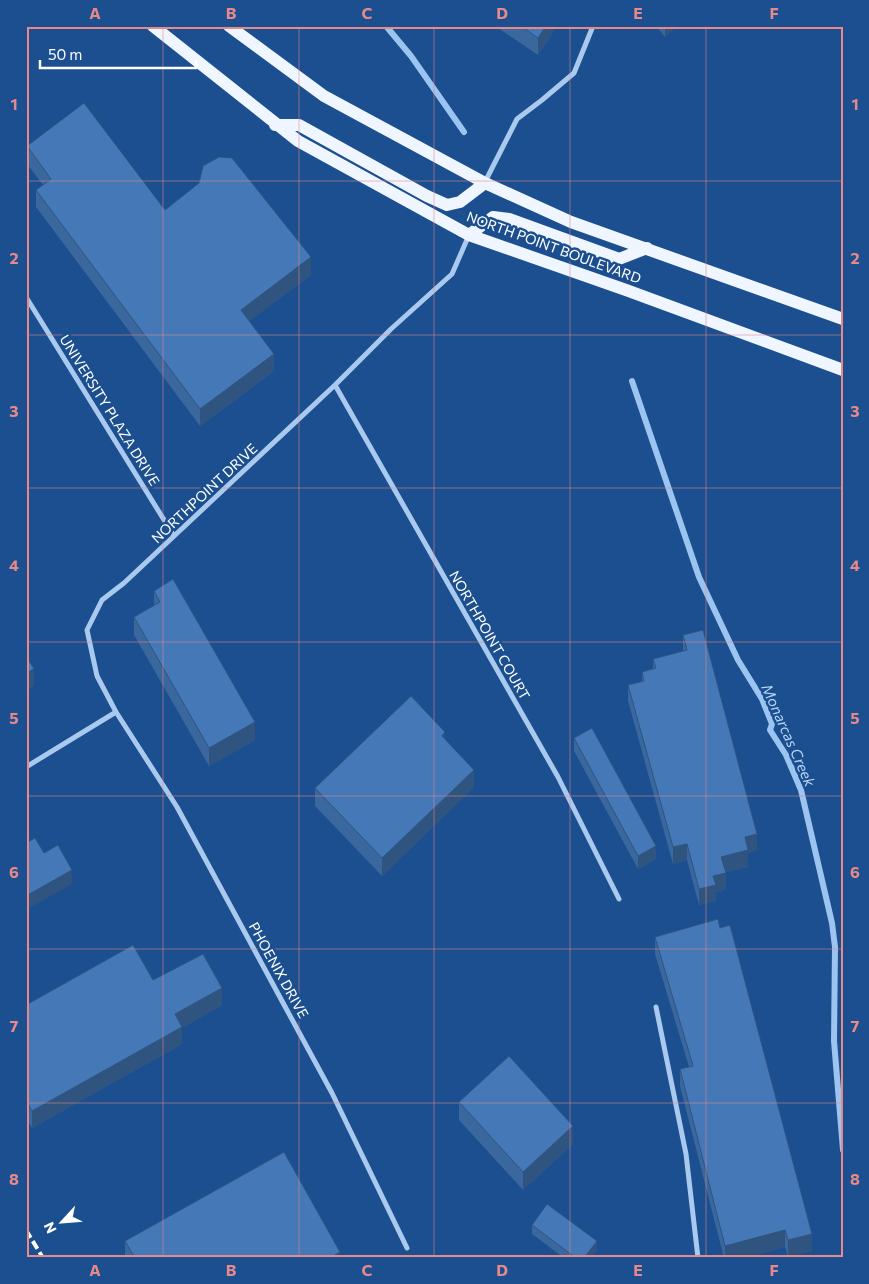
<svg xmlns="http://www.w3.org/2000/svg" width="869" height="1284" font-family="Commissioner,sans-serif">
  <rect width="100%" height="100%" fill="#1b4f8f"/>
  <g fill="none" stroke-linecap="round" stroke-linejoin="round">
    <path stroke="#9cc4f0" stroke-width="6" d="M 386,26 L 411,56 L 464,132
      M 632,381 L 699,577 L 738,660 L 762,699 L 772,724 L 770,730 L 786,755 L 801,790 L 832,923 L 835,947 L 834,1041 L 843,1150"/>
    <path stroke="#a9c9ee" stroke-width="5" d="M 485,182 L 517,119 L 542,100 L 574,73 L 593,26
      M 26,297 L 174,536
      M 335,385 L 558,777 L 619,899
      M 116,712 L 177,807 L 282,1001 L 332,1093 L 407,1248
      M 26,767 L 116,712 L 97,676 L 87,630 L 102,600 L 124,583 L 335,385 L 391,329 L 452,274 L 469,235
      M 656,1007 L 686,1154 L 698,1258"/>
    <path stroke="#f0f6ff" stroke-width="12" d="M 153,26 L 298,141 L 469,235 L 626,290 L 843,370
      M 229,26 L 324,96 L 485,183 L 571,222 L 843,319
      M 275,125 L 299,125 L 427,196 L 447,205 L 460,202 L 485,183
      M 469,235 L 493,217 L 509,219 L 619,259 L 647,248"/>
    <path stroke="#fff" stroke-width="4" stroke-dasharray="9 4" stroke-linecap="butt" d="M 26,1230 L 43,1258"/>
  </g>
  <path fill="#3a679d" d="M 495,26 L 557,26 L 538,55 Z
    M 656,26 L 677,26 L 665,37 Z
    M 27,146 L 165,210 L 311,275 L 249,321 L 274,371 L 200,426 L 36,207 L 36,190 L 43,185 L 27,164 Z
    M 843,174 L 843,199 L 841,198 L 841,181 Z
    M 154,591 L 255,740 L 209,766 L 134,635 L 134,617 L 154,606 Z
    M 683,635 L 757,850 L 748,853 L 748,867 L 725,872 L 726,889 L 716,892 L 716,901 L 699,905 L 687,860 L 673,864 L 628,701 L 628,685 L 642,681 L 642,672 L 653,669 L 653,659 L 683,651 Z
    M 574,738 L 656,859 L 638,869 L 574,751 Z
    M 445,739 L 474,787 L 382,876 L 315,806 L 315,788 Z
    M 655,937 L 812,1251 L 788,1257 L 785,1247 L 743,1258 L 724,1258 L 680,1086 L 680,1069 L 689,1067 L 655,954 Z
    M 153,980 L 222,1005 L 182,1028 L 182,1044 L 32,1128 L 26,1118 L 26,1005 Z
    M 459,1102 L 573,1144 L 523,1190 L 459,1120 Z
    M 532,1225 L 597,1250 L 591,1258 L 564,1258 L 532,1234 Z
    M 125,1241 L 340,1258 L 125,1258 Z"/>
  <path fill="#305480" d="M 546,26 L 557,26 L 538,55 L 538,38 Z
    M 665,26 L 677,26 L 665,37 Z
    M 311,257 L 311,275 L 241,327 L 241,310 Z
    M 274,354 L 274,371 L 200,426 L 200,409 Z
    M 34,669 L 34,686 L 26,691 L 26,673 Z
    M 255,722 L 255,740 L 209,766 L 209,748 Z
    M 445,732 L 445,749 L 442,736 Z
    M 474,770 L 474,787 L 382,876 L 382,858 Z
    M 757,834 L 757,850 L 748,853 L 748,867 L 721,873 L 721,857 L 745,837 Z
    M 687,844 L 687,860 L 673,864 L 673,847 Z
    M 656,846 L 656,859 L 638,869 L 638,856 Z
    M 72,870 L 72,884 L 26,910 L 26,896 Z
    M 726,873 L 726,889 L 716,892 L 716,901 L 699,905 L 699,889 L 713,876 Z
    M 222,988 L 222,1005 L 182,1028 L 182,1044 L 32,1128 L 32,1111 L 175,1014 Z
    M 573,1126 L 573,1144 L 523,1190 L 523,1172 Z
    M 785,1230 L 785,1247 L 743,1258 L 725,1258 L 725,1246 Z
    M 812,1234 L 812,1251 L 788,1257 L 788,1240 Z
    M 597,1241 L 597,1250 L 591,1258 L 584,1258 Z
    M 340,1252 L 340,1258 L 330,1258 Z"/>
  <path fill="#4478b7" stroke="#305480" d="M 521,26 L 546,26 L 538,38 Z
    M 84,103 L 165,210 L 199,183 L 203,166 L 219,157 L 232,158 L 311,257 L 241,310 L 274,354 L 200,409 L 36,190 L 51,179 L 27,146 Z
    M 173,579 L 255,722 L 209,748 L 134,617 L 160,602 L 154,591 Z
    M 703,630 L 757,834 L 745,837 L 748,850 L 721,857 L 726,873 L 713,876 L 716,885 L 699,889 L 687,844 L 673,847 L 628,685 L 644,681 L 642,672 L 656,668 L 653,659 L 687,650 L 683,635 Z
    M 26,656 L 34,669 L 26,673 Z
    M 411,696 L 445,732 L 442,736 L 474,770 L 382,858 L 315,788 Z
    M 592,728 L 656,846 L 638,856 L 574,738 Z
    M 35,838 L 44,853 L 58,845 L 72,870 L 26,896 L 26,843 Z
    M 718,919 L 720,928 L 730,925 L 812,1234 L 788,1240 L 785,1230 L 725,1246 L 680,1069 L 693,1066 L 655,937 Z
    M 133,945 L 153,980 L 203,954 L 222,988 L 175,1014 L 182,1027 L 32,1111 L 26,1100 L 26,1005 Z
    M 509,1056 L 573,1126 L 523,1172 L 459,1102 Z
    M 284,1152 L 340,1252 L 330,1258 L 135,1258 L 125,1241 Z
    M 547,1204 L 597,1241 L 584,1258 L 576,1258 L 532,1225 Z"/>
  <path fill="none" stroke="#e88989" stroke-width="1" stroke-opacity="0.55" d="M 163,26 L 163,1258M 299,26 L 299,1258M 434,26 L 434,1258M 570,26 L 570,1258M 706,26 L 706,1258M 26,181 L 843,181M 26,335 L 843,335M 26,488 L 843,488M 26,642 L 843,642M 26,796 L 843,796M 26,949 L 843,949M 26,1103 L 843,1103"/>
  <g text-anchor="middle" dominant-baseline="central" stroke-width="5" stroke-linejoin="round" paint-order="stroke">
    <g font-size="14" fill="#fff" stroke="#1b4f8f">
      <text transform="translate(554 247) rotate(20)">NORTH POINT BOULEVARD</text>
      <text transform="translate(110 410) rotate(58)">UNIVERSITY PLAZA DRIVE</text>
      <text transform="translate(204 493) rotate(-43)">NORTHPOINT DRIVE</text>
      <text transform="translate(490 635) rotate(60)">NORTHPOINT COURT</text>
      <text transform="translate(279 970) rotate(61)">PHOENIX DRIVE</text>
    </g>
    <g font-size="15" font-style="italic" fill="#b5d3f5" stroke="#1b4f8f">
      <text transform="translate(789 735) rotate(66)">Monarcas Creek</text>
    </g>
  </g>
  <rect width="869" height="1284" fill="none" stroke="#1b4f8f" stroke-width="55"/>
  <g transform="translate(62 1222) rotate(244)" stroke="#1b4f8f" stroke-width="4" paint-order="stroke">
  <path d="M0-4L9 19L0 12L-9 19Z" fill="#ffffff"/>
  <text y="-8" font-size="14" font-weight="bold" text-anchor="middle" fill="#ffffff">N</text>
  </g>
  <path d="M40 60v8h156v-8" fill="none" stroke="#ffffff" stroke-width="2.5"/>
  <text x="48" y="60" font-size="15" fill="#ffffff" stroke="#1b4f8f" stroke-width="4" paint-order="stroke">50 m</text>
  <rect x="28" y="28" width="814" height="1228" fill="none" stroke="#e88989" stroke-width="2"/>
  <g font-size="16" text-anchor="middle" font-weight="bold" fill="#e88989">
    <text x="95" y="19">A</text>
    <text x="231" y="19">B</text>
    <text x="367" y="19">C</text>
    <text x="502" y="19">D</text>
    <text x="638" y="19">E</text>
    <text x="774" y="19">F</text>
    <text x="14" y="110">1</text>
    <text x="855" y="110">1</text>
    <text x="14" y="264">2</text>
    <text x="855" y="264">2</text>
    <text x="14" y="417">3</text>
    <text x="855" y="417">3</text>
    <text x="14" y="571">4</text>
    <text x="855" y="571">4</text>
    <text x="14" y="724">5</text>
    <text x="855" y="724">5</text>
    <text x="14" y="878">6</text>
    <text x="855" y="878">6</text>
    <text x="14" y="1032">7</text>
    <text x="855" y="1032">7</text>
    <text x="14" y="1185">8</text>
    <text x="855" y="1185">8</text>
    <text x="95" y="1276">A</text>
    <text x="231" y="1276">B</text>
    <text x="367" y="1276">C</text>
    <text x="502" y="1276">D</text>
    <text x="638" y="1276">E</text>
    <text x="774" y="1276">F</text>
  </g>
</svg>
